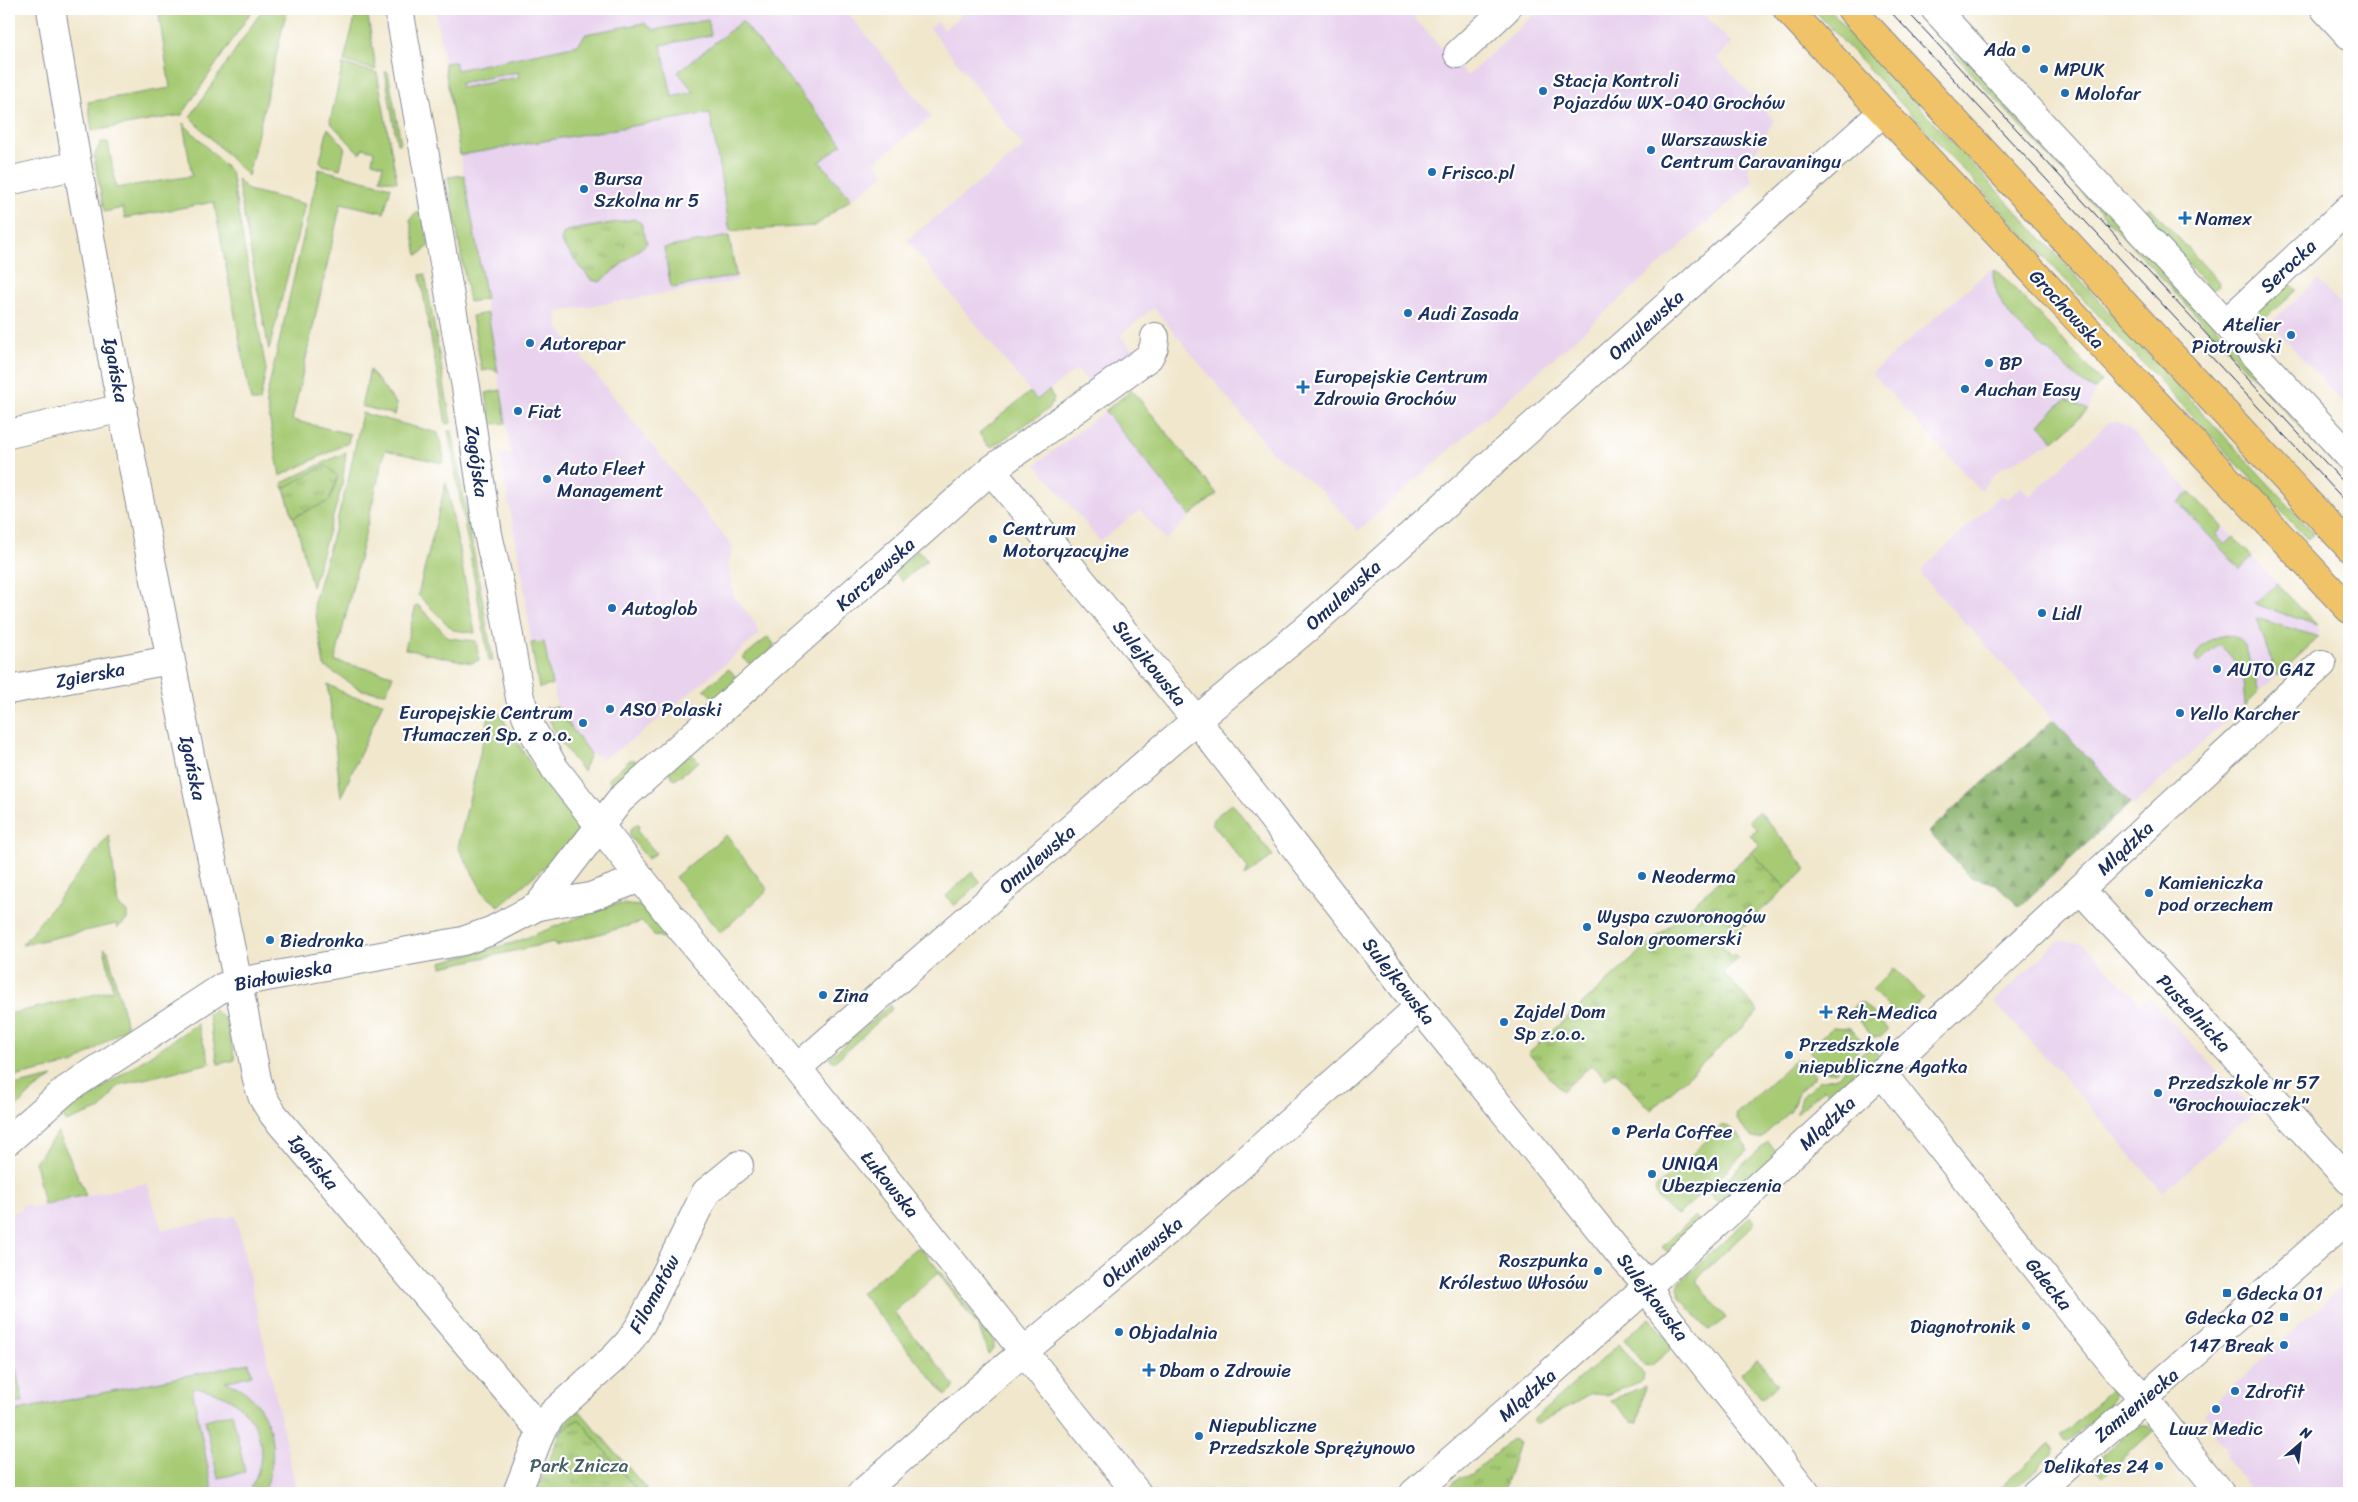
<svg xmlns="http://www.w3.org/2000/svg" width="2358" height="1502" font-family="Sriracha,sans-serif">
  <defs>
    <pattern id="forest-firs" width="22" height="20" patternUnits="userSpaceOnUse" patternTransform="scale(1.25)"><rect width="22" height="20" fill="#85af66"/><path d="M5 1l3.5 6h-7zM16 11l3.5 6h-7z" fill="#6c8f57"/></pattern>
    <pattern id="park-tufts" width="24" height="20" patternUnits="userSpaceOnUse" patternTransform="scale(1.25)"><rect width="24" height="20" fill="#a7cb75"/><path d="M3 7l-1-3M5 7V3M7 7l1-3M15 17l-1-3M17 17v-4M19 17l1-3" fill="none" stroke="#87a563"/></pattern>
  </defs>
  <rect width="100%" height="100%" fill="#fff"/>
  <filter id="ink" filterUnits="userSpaceOnUse"><feTurbulence type="fractalNoise" baseFrequency=".02" numOctaves="2"/><feDisplacementMap in="SourceGraphic" scale="10" xChannelSelector="R" yChannelSelector="G"/><feConvolveMatrix kernelMatrix="1 2 1 2 8 2 1 2 1" color-interpolation-filters="sRGB"/></filter>
  <filter id="wash" filterUnits="userSpaceOnUse"><feTurbulence type="fractalNoise" baseFrequency=".0096" numOctaves="4" result="noise"/><feDisplacementMap in="SourceGraphic" scale="20" xChannelSelector="R" yChannelSelector="G"/><feGaussianBlur stdDeviation="1.12" result="paint"/><feColorMatrix in="noise" values="0 0 0 0 0 0 0 0 0 0 0 0 0 0 0 0 0 1.4 0 .05"/><feComposite in="paint" operator="in"/></filter>
  <g filter="url(#wash)">
    <rect width="100%" height="100%" fill="#f1e7cd"/>
    <path fill="#e8d2ee" d="M 435,9 L 845,9 L 932,117 L 875,162 L 885,174 L 815,226 L 729,231 L 738,281 L 556,312 L 559,328 L 733,547 L 728,564 L 734,597 L 753,620 L 760,634 L 643,732 L 602,760 L 600,756 L 590,754 L 557,707 L 544,642 L 531,643 L 523,579 L 500,455 L 511,453 Z
      M 968,9 L 1406,9 L 1467,76 L 1540,9 L 1699,9 L 1732,44 L 1717,58 L 1774,120 L 1747,166 L 1753,182 L 1358,531 L 1324,493 L 1271,451 L 1154,308 L 1120,335 L 1134,352 L 1092,386 L 1077,369 L 1037,400 L 907,240 L 1024,147 L 930,28 L 937,22 L 944,30 Z
      M 1990,269 L 2000,273 L 2101,381 L 2095,390 L 2088,410 L 2054,441 L 2000,469 L 1980,490 L 1872,373 Z
      M 2318,280 L 2349,313 L 2349,409 L 2270,323 Z
      M 1105,411 L 1190,516 L 1166,540 L 1140,510 L 1100,541 L 1036,464 Z
      M 2114,421 L 2119,422 L 2132,431 L 2252,557 L 2317,625 L 2319,637 L 2133,806 L 1922,576 L 1923,568 L 2001,495 L 2008,499 L 2021,487 L 2030,496 L 2108,423 Z
      M 2058,941 L 2083,943 L 2140,1003 L 2148,997 L 2255,1111 L 2163,1193 L 2062,1075 L 1994,1002 Z
      M 147,1183 L 162,1230 L 236,1216 L 297,1493 L 9,1493 L 9,1213 L 22,1210 L 21,1205 L 30,1205 L 31,1208 Z
      M 2349,1279 L 2349,1493 L 2254,1493 L 2225,1457 L 2227,1455 L 2224,1452 L 2226,1450 L 2213,1435 L 2219,1429 L 2204,1413 Z"/>
    <path fill="#a7cb75" stroke="#617d6a" fill-rule="evenodd" d="M 194,9 L 253,9 L 182,115 L 92,131 L 88,102 L 170,88 L 159,15 Z
      M 263,9 L 287,9 L 248,176 L 190,117 Z
      M 1813,9 L 1829,9 L 2313,532 L 2313,535 L 2308,540 Z
      M 1912,9 L 1922,9 L 2349,470 L 2349,480 Z
      M 356,14 L 368,16 L 376,70 L 344,61 Z
      M 708,20 L 711,35 L 661,45 L 672,97 L 694,92 L 678,72 L 742,21 L 842,144 L 820,162 L 851,199 L 815,226 L 730,231 L 710,113 L 460,155 L 444,63 L 455,62 L 457,70 L 578,45 L 586,34 L 644,23 L 654,30 ZM 518,72 L 519,77 L 461,88 L 460,83 Z
      M 343,64 L 377,73 L 397,182 L 380,179 L 383,165 L 372,162 L 374,151 L 363,148 L 360,154 L 330,122 Z
      M 385,72 L 388,72 L 401,143 L 397,144 Z
      M 183,123 L 231,172 L 266,370 L 260,401 L 251,401 L 214,202 L 125,218 L 123,208 L 104,212 L 94,157 L 101,142 L 108,142 L 116,188 L 192,176 Z
      M 328,128 L 345,147 L 340,169 L 323,165 L 320,161 Z
      M 319,169 L 391,187 L 384,213 L 341,203 L 292,420 L 350,434 L 348,443 L 280,476 L 266,399 Z
      M 464,175 L 486,299 L 469,302 L 448,177 Z
      M 237,179 L 248,190 L 305,204 L 269,350 Z
      M 2150,207 L 2218,281 L 2219,285 L 2212,291 L 2142,213 Z
      M 422,212 L 429,246 L 420,254 L 417,255 L 410,220 L 414,214 Z
      M 729,236 L 736,276 L 671,288 L 664,248 Z
      M 1993,270 L 2000,273 L 2101,381 L 2095,390 C 2079,383 2072,372 2059,361 C 2031,336 1993,312 1993,270 Z
      M 425,274 L 451,423 L 446,424 L 420,275 Z
      M 2288,281 L 2296,290 L 2264,319 L 2255,310 Z
      M 488,313 L 498,373 L 493,369 L 482,371 L 472,316 Z
      M 370,370 L 397,405 L 395,415 L 361,406 Z
      M 501,390 L 506,423 L 491,424 L 486,393 Z
      M 1049,390 L 1054,399 L 1047,410 L 992,447 L 988,446 L 979,433 L 1030,392 L 1037,400 Z
      M 1132,390 L 1217,494 L 1190,516 L 1105,411 Z
      M 2066,399 L 2088,410 L 2054,441 L 2039,424 Z
      M 362,413 L 438,433 L 444,458 L 442,463 L 385,450 L 335,661 L 393,675 L 386,693 L 361,690 L 324,666 L 314,602 L 348,481 Z
      M 448,431 L 452,431 L 493,661 L 489,661 Z
      M 346,452 L 342,486 L 312,587 L 299,534 L 282,483 Z
      M 446,482 L 475,633 L 453,630 L 418,595 Z
      M 2190,492 L 2223,527 L 2216,535 L 2225,545 L 2234,537 L 2252,557 L 2240,569 L 2178,502 Z
      M 918,550 L 927,560 L 902,581 L 894,572 Z
      M 2277,584 L 2317,625 L 2255,604 Z
      M 416,605 L 419,606 L 449,638 L 476,641 L 479,660 L 471,663 L 405,649 Z
      M 2256,618 L 2319,637 L 2277,676 Z
      M 2227,635 L 2240,639 L 2245,646 L 2259,692 L 2245,706 L 2242,668 L 2219,644 L 2198,663 L 2195,659 C 2199,644 2213,637 2227,635 Z
      M 768,637 L 774,644 L 773,648 L 753,666 L 742,658 Z
      M 544,642 L 552,685 L 539,688 L 531,643 Z
      M 729,669 L 736,677 L 735,682 L 715,700 L 704,689 Z
      M 328,684 L 349,696 L 383,702 L 341,797 Z
      M 557,707 L 590,754 L 583,771 C 566,751 553,733 545,708 Z
      M 490,711 L 499,713 L 531,764 L 575,817 C 581,828 579,833 572,843 L 499,906 L 484,894 L 458,847 Z
      M 686,755 L 694,756 L 699,761 L 675,780 L 669,772 Z
      M 630,760 L 635,760 L 638,768 L 616,788 L 608,779 Z
      M 1232,803 L 1273,856 L 1245,876 L 1248,868 L 1212,823 L 1213,819 Z
      M 1759,811 L 1807,869 L 1786,888 L 1751,852 L 1760,845 L 1750,835 L 1757,829 L 1749,820 Z
      M 637,824 L 639,824 L 638,832 L 656,853 L 648,859 L 630,837 L 630,830 Z
      M 109,835 L 118,905 L 127,912 L 127,920 L 117,928 L 116,924 L 22,945 Z
      M 726,835 L 768,890 L 720,933 L 675,877 Z
      M 972,872 L 981,882 L 954,906 L 946,896 Z
      M 617,904 L 641,906 L 667,933 L 666,939 L 654,935 L 642,922 L 555,946 L 554,942 L 442,967 L 441,962 L 513,943 L 600,909 Z
      M 104,948 L 108,951 L 127,1027 L 75,1063 L 9,1078 L 9,1014 L 113,990 Z
      M 1894,968 L 1923,998 L 1900,1019 L 1872,990 Z
      M 1857,1003 L 1863,1003 L 1888,1030 L 1881,1037 L 1873,1037 L 1850,1011 Z
      M 890,1005 L 892,1009 L 834,1062 L 829,1058 Z
      M 214,1010 L 226,1021 L 235,1060 L 218,1064 L 208,1014 Z
      M 197,1024 L 210,1063 L 119,1085 L 101,1109 L 66,1122 L 63,1116 L 69,1110 Z
      M 1832,1027 L 1850,1028 L 1863,1042 L 1861,1048 L 1835,1072 L 1828,1072 L 1810,1052 L 1810,1048 Z
      M 1873,1050 L 1880,1058 L 1835,1101 L 1824,1088 L 1796,1114 L 1802,1097 L 1819,1081 L 1837,1077 L 1865,1051 Z
      M 1795,1060 L 1803,1060 L 1814,1073 L 1814,1078 L 1798,1092 L 1791,1111 L 1761,1138 L 1753,1138 L 1736,1119 L 1737,1113 Z
      M 53,1077 L 33,1091 L 15,1108 L 9,1087 Z
      M 1723,1125 C 1734,1127 1746,1141 1747,1151 L 1678,1215 C 1669,1212 1656,1198 1655,1189 Z
      M 58,1132 L 86,1195 L 44,1205 L 35,1162 Z
      M 1768,1142 L 1778,1153 L 1721,1206 L 1710,1194 Z
      M 1695,1216 L 1702,1224 L 1669,1253 L 1662,1247 Z
      M 1750,1217 L 1755,1223 L 1697,1279 L 1697,1283 L 1726,1318 L 1709,1331 L 1680,1297 L 1677,1288 L 1680,1282 Z
      M 916,1248 L 921,1248 L 992,1337 C 995,1344 995,1348 989,1354 L 978,1326 L 938,1273 L 894,1312 L 954,1385 L 954,1388 L 946,1396 L 861,1293 Z
      M 1650,1318 L 1674,1346 L 1651,1366 L 1645,1365 L 1624,1339 Z
      M 9,1339 L 23,1402 L 9,1405 Z
      M 1619,1344 L 1644,1375 L 1643,1380 L 1607,1395 L 1591,1394 L 1536,1425 L 1532,1421 Z
      M 1757,1359 L 1778,1384 L 1762,1399 L 1741,1373 Z
      M 249,1363 L 252,1375 L 225,1382 C 272,1396 283,1454 263,1493 L 247,1493 C 281,1445 249,1391 192,1388 L 213,1493 L 9,1493 L 9,1412 Z
      M 1645,1386 L 1638,1423 L 1632,1422 L 1611,1400 Z
      M 2116,1386 C 2119,1403 2080,1430 2068,1441 L 2064,1440 L 2060,1436 Z
      M 579,1410 L 650,1493 L 639,1493 L 579,1419 L 561,1431 L 564,1424 Z
      M 232,1413 L 245,1472 L 218,1478 L 205,1420 Z
      M 2138,1425 L 2147,1425 L 2154,1430 L 2103,1477 L 2092,1465 Z
      M 2049,1444 L 2054,1449 L 2053,1454 L 2010,1493 L 1994,1493 Z"/>
    <path fill="url(#forest-firs)" stroke="#506f62" d="M 2053,720 L 2130,803 L 2019,907 L 1996,884 L 1970,877 L 1929,832 L 1940,821 L 1943,821 L 1950,812 Z"/>
    <path fill="url(#park-tufts)" stroke="#617d6a" d="M 634,219 L 641,223 L 647,243 L 600,282 L 591,280 L 561,242 L 563,234 L 567,231 Z
      M 326,465 L 338,477 L 329,501 L 293,517 L 284,488 Z
      M 1751,852 L 1786,888 L 1722,946 L 1731,957 L 1734,954 L 1738,959 L 1723,972 L 1759,1012 L 1651,1110 L 1615,1071 L 1606,1079 L 1592,1065 L 1562,1091 L 1528,1053 Z
      M 579,1419 L 639,1493 L 536,1493 L 561,1431 Z
      M 1512,1439 L 1519,1443 L 1503,1493 L 1442,1493 L 1459,1478 L 1472,1474 Z"/>
  </g>
  <g filter="url(#ink)">
    <g fill="none" stroke-linecap="round" stroke-linejoin="round">
      <defs>
        <path id="minor" d="M 51,9 C 86,227 128,445 171,661 C 198,801 231,940 257,1080 L 263,1098 L 273,1114 L 541,1431
          M 399,9 L 466,387 L 488,534 L 501,591 L 520,698 L 530,726 L 555,769 L 669,914 L 797,1068 L 1137,1493
          M 1935,9 L 2349,456
          M 2325,9 L 2349,35
          M 1458,54 L 1506,9
          M 9,181 L 77,165
          M 2226,323 L 2349,208
          M 9,434 L 123,408
          M 991,470 L 1197,721 L 1419,1007 L 1623,1258 L 1649,1286 L 1659,1307 L 1806,1493
          M 9,690 L 170,660
          M 2080,889 L 2349,1180
          M 538,906 L 620,800 L 991,470 L 1149,357 L 1154,347 L 1155,337
          M 797,1068 L 1169,743 L 1306,629 L 1882,113
          M 1881,1072 L 2120,1373 L 2144,1398 L 2220,1493
          M 9,1140 L 66,1090 L 223,987 L 238,982 L 463,941 L 491,931 L 538,906 L 590,897 L 641,878
          M 517,1493 L 541,1431 L 553,1413 L 614,1358 L 629,1342 L 641,1324 L 706,1192 L 739,1165
          M 862,1493 L 982,1387 L 1177,1222 L 1419,1007
          M 1414,1493 C 1723,1224 2022,943 2322,664
          M 2036,1493 L 2349,1218"/>
        <path id="major" d="M 1787,9 L 2349,609
          M 1851,9 L 2349,547"/>
      </defs>
      <use href="#minor" stroke="#868b96" stroke-width="30"/>
      <use href="#major" stroke="#868b96" stroke-width="30"/>
      <use href="#minor" stroke="#fff" stroke-width="28"/>
      <use href="#major" stroke="#f0c369" stroke-width="28"/>
      <path stroke="#1b2f5e" stroke-width="1" d="M 1888,9 L 2349,505
        M 1905,9 L 2349,488"/>
    </g>
  </g>
  <g fill="#1f6fb2" stroke="#fff" stroke-width="2">
    <circle cx="2026" cy="49" r="5"/>
    <circle cx="2044" cy="69" r="5"/>
    <circle cx="1543" cy="91" r="5"/>
    <circle cx="2065" cy="93" r="5"/>
    <circle cx="1651" cy="150" r="5"/>
    <circle cx="1432" cy="172" r="5"/>
    <circle cx="584" cy="189" r="5"/>
    <path d="M2182.5 210.5h5v5h5v5h-5v5h-5v-5h-5v-5h5z"/>
    <circle cx="1408" cy="313" r="5"/>
    <circle cx="2291" cy="335" r="5"/>
    <circle cx="530" cy="343" r="5"/>
    <circle cx="1989" cy="363" r="5"/>
    <path d="M1300.5 379.5h5v5h5v5h-5v5h-5v-5h-5v-5h5z"/>
    <circle cx="1965" cy="389" r="5"/>
    <circle cx="518" cy="411" r="5"/>
    <circle cx="547" cy="479" r="5"/>
    <circle cx="993" cy="539" r="5"/>
    <circle cx="612" cy="608" r="5"/>
    <circle cx="2042" cy="613" r="5"/>
    <circle cx="2217" cy="669" r="5"/>
    <circle cx="610" cy="709" r="5"/>
    <circle cx="2180" cy="713" r="5"/>
    <circle cx="583" cy="723" r="5"/>
    <circle cx="1642" cy="876" r="5"/>
    <circle cx="2149" cy="893" r="5"/>
    <circle cx="1587" cy="927" r="5"/>
    <circle cx="270" cy="940" r="5"/>
    <circle cx="823" cy="995" r="5"/>
    <path d="M1823.5 1004.5h5v5h5v5h-5v5h-5v-5h-5v-5h5z"/>
    <circle cx="1504" cy="1022" r="5"/>
    <circle cx="1789" cy="1055" r="5"/>
    <circle cx="2158" cy="1093" r="5"/>
    <circle cx="1616" cy="1131" r="5"/>
    <circle cx="1652" cy="1174" r="5"/>
    <circle cx="1598" cy="1271" r="5"/>
    <rect x="2222" y="1288" width="10" height="10" rx="2.5"/>
    <rect x="2279" y="1312" width="10" height="10" rx="2.5"/>
    <circle cx="2026" cy="1326" r="5"/>
    <circle cx="1119" cy="1332" r="5"/>
    <circle cx="2284" cy="1345" r="5"/>
    <path d="M1146.5 1362.5h5v5h5v5h-5v5h-5v-5h-5v-5h5z"/>
    <circle cx="2235" cy="1391" r="5"/>
    <circle cx="2216" cy="1409" r="5"/>
    <circle cx="1199" cy="1436" r="5"/>
    <circle cx="2159" cy="1466" r="5"/>
  </g>
  <g text-anchor="middle" dominant-baseline="central" stroke-width="4.5" stroke-linejoin="round" paint-order="stroke">
    <g font-size="19" fill="#1b2f5e" stroke="#fff" text-anchor="start">
      <text x="2016" y="49" text-anchor="end">Ada</text>
      <text x="2054" y="69">MPUK</text>
      <text x="1553" y="80">Stacja Kontroli<tspan x="1553" dy="22">Pojazdów WX-040 Grochów</tspan></text>
      <text x="2075" y="93">Molofar</text>
      <text x="1661" y="139">Warszawskie<tspan x="1661" dy="22">Centrum Caravaningu</tspan></text>
      <text x="1442" y="172">Frisco.pl</text>
      <text x="594" y="178">Bursa<tspan x="594" dy="22">Szkolna nr 5</tspan></text>
      <text x="2195" y="218">Namex</text>
      <text x="1418" y="313">Audi Zasada</text>
      <text x="2281" y="324" text-anchor="end">Atelier<tspan x="2281" dy="22">Piotrowski</tspan></text>
      <text x="540" y="343">Autorepar</text>
      <text x="1999" y="363">BP</text>
      <text x="1314" y="376">Europejskie Centrum<tspan x="1314" dy="22">Zdrowia Grochów</tspan></text>
      <text x="1975" y="389">Auchan Easy</text>
      <text x="528" y="411">Fiat</text>
      <text x="557" y="468">Auto Fleet<tspan x="557" dy="22">Management</tspan></text>
      <text x="1003" y="528">Centrum<tspan x="1003" dy="22">Motoryzacyjne</tspan></text>
      <text x="622" y="608">Autoglob</text>
      <text x="2052" y="613">Lidl</text>
      <text x="2227" y="669">AUTO GAZ</text>
      <text x="620" y="709">ASO Polaski</text>
      <text x="573" y="712" text-anchor="end">Europejskie Centrum<tspan x="573" dy="22">Tłumaczeń Sp. z o.o.</tspan></text>
      <text x="2190" y="713">Yello Karcher</text>
      <text x="1652" y="876">Neoderma</text>
      <text x="2159" y="882">Kamieniczka<tspan x="2159" dy="22">pod orzechem</tspan></text>
      <text x="1597" y="916">Wyspa czworonogów<tspan x="1597" dy="22">Salon groomerski</tspan></text>
      <text x="280" y="940">Biedronka</text>
      <text x="833" y="995">Zina</text>
      <text x="1514" y="1011">Zajdel Dom<tspan x="1514" dy="22">Sp z.o.o.</tspan></text>
      <text x="1837" y="1012">Reh-Medica</text>
      <text x="1799" y="1044">Przedszkole<tspan x="1799" dy="22">niepubliczne Agatka</tspan></text>
      <text x="2168" y="1082">Przedszkole nr 57<tspan x="2168" dy="22">"Grochowiaczek"</tspan></text>
      <text x="1626" y="1131">Perla Coffee</text>
      <text x="1662" y="1163">UNIQA<tspan x="1662" dy="22">Ubezpieczenia</tspan></text>
      <text x="1588" y="1260" text-anchor="end">Roszpunka<tspan x="1588" dy="22">Królestwo Włosów</tspan></text>
      <text x="2237" y="1293">Gdecka 01</text>
      <text x="2274" y="1317" text-anchor="end">Gdecka 02</text>
      <text x="2016" y="1326" text-anchor="end">Diagnotronik</text>
      <text x="1129" y="1332">Objadalnia</text>
      <text x="2274" y="1345" text-anchor="end">147 Break</text>
      <text x="1159" y="1370">Dbam o Zdrowie</text>
      <text x="2245" y="1391">Zdrofit</text>
      <text x="1209" y="1425">Niepubliczne<tspan x="1209" dy="22">Przedszkole Sprężynowo</tspan></text>
      <text x="2216" y="1428" text-anchor="middle">Luuz Medic</text>
      <text x="2149" y="1466" text-anchor="end">Delikates 24</text>
    </g>
    <g font-size="19" fill="#1b2f5e" stroke="#fff">
      <text transform="translate(2288 266) rotate(-43)">Serocka</text>
      <text transform="translate(2067 309) rotate(47)">Grochowska</text>
      <text transform="translate(1646 325) rotate(-42)">Omulewska</text>
      <text transform="translate(116 370) rotate(79)">Igańska</text>
      <text transform="translate(477 461) rotate(82)">Zagójska</text>
      <text transform="translate(875 574) rotate(-42)">Karczewska</text>
      <text transform="translate(1343 595) rotate(-42)">Omulewska</text>
      <text transform="translate(1150 663) rotate(51)">Sulejkowska</text>
      <text transform="translate(90 675) rotate(-11)">Zgierska</text>
      <text transform="translate(193 768) rotate(78)">Igańska</text>
      <text transform="translate(2125 848) rotate(-43)">Mlądzka</text>
      <text transform="translate(1037 859) rotate(-41)">Omulewska</text>
      <text transform="translate(283 975) rotate(-11)">Białowieska</text>
      <text transform="translate(1399 981) rotate(52)">Sulejkowska</text>
      <text transform="translate(2194 1013) rotate(47)">Pustelnicka</text>
      <text transform="translate(1827 1123) rotate(-43)">Mlądzka</text>
      <text transform="translate(314 1162) rotate(50)">Igańska</text>
      <text transform="translate(890 1184) rotate(51)">Łukowska</text>
      <text transform="translate(1142 1252) rotate(-40)">Okuniewska</text>
      <text transform="translate(2049 1284) rotate(51)">Gdecka</text>
      <text transform="translate(654 1294) rotate(-62)">Filomatów</text>
      <text transform="translate(1653 1297) rotate(53)">Sulejkowska</text>
      <text transform="translate(1527 1395) rotate(-41)">Mlądzka</text>
      <text transform="translate(2136 1405) rotate(-40)">Zamieniecka</text>
    </g>
    <g font-size="19" fill="#455e65" stroke="#fff">
      <text x="579" y="1465">Park Znicza</text>
    </g>
  </g>
  <rect width="2358" height="1502" fill="none" stroke="#fff" stroke-width="30"/>
  <g transform="translate(2300 1444) rotate(28)" stroke="#ffffff" stroke-width="4" paint-order="stroke">
  <path d="M0-4L9 19L0 12L-9 19Z" fill="#1b2f5e"/>
  <text y="-8" font-size="14" font-weight="bold" text-anchor="middle" fill="#1b2f5e">N</text>
  </g>
</svg>
